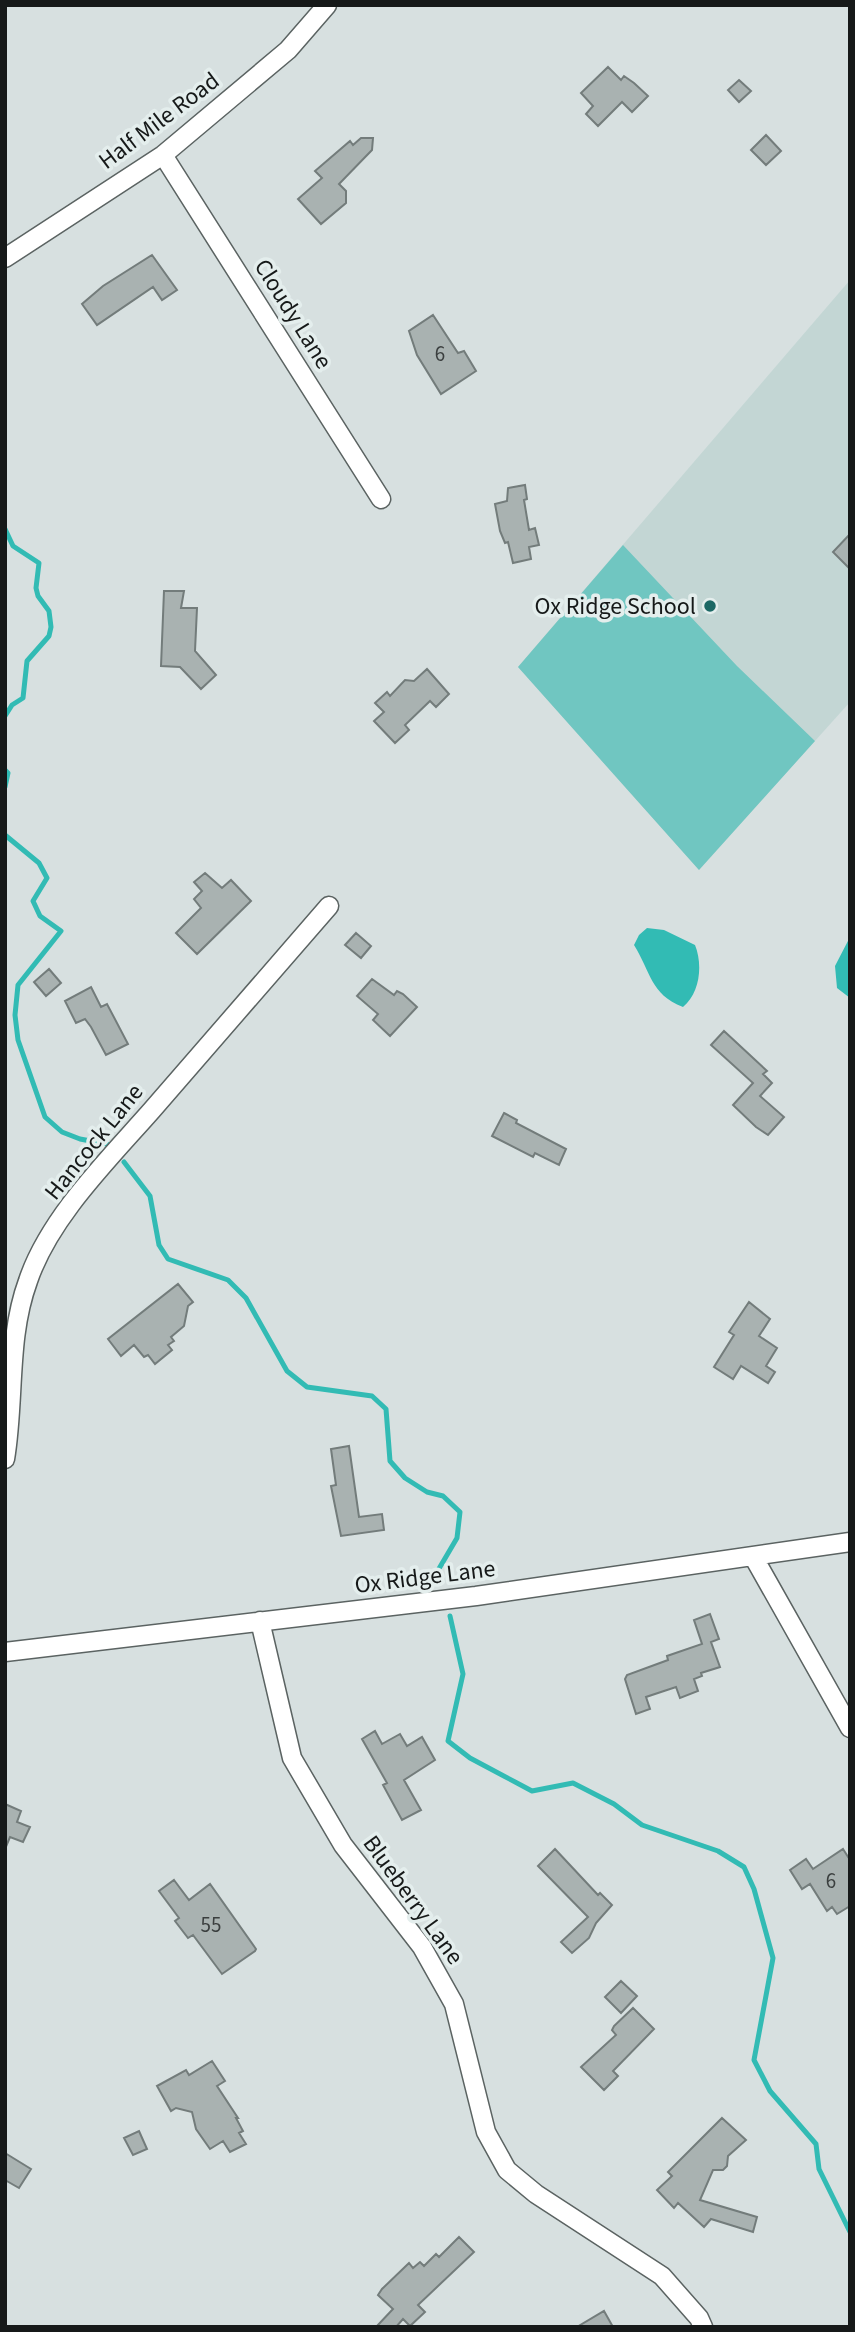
<svg xmlns="http://www.w3.org/2000/svg" width="855" height="2332" font-family="'Source Sans 3',sans-serif">
  <rect width="100%" height="100%" fill="#d7e0e0"/>
  <path fill="#c3d6d4" d="M 850,280 L 850,702 L 699,870 L 518,667 Z"/>
  <path fill="#70c6c1" d="M 623,545 L 737,666 L 815,741 L 699,870 L 518,667 Z"/>
  <path fill="#32bbb4" d="M 647,928 L 664,930 L 695,945 C 703,965 700,993 683,1007 C 650,994 651,972 634,945 L 639,935 Z
    M 850,937 L 850,998 L 837,988 L 835,966 Z"/>
  <g fill="none" stroke-linecap="round" stroke-linejoin="round">
    <path stroke="#32bbb4" stroke-width="5" d="M 5,529 L 13,546 L 39,563 L 36,588 L 38,596 L 49,611 L 51,627 L 49,636 L 27,661 L 23,698 L 12,705 L 5,716
      M 5,770 L 8,773 L 5,787
      M 5,835 L 39,863 L 47,878 L 33,901 L 40,916 L 61,931 L 18,985 L 15,1015 L 18,1040 L 45,1117 L 62,1132 L 80,1139 L 107,1144
      M 124,1162 L 150,1196 L 159,1245 L 168,1259 L 228,1280 L 246,1298 L 287,1371 L 307,1387 L 372,1396 L 386,1409 L 390,1461 L 405,1478 L 427,1492 L 443,1496 L 460,1512 L 457,1538 L 437,1572
      M 450,1616 L 463,1674 L 448,1741 L 470,1758 L 532,1791 L 573,1783 L 614,1804 L 642,1825 L 718,1851 L 744,1867 L 754,1889 L 773,1958 L 754,2060 L 770,2091 L 816,2144 L 819,2169 L 850,2232"/>
  </g>
  <path fill="#a9b2b1" stroke="#737c7b" stroke-width="2" d="M 608,67 L 621,80 L 624,76 L 634,83 L 648,96 L 632,112 L 622,102 L 598,126 L 586,114 L 593,106 L 581,93 Z
    M 739,80 L 751,91 L 739,102 L 728,90 Z
    M 766,135 L 781,151 L 766,165 L 751,150 Z
    M 361,138 L 373,138 L 372,150 L 339,184 L 346,191 L 346,203 L 321,224 L 298,199 L 322,178 L 315,171 L 350,141 L 353,145 Z
    M 152,255 L 177,290 L 162,300 L 153,287 L 97,325 L 82,304 L 103,286 Z
    M 433,315 L 458,353 L 464,351 L 476,371 L 441,394 L 417,355 L 409,331 Z
    M 525,485 L 527,499 L 524,500 L 529,530 L 535,528 L 539,545 L 529,547 L 531,559 L 513,563 L 508,542 L 505,543 L 500,531 L 495,504 L 507,501 L 508,488 Z
    M 850,534 L 850,569 L 833,552 Z
    M 164,591 L 184,591 L 181,608 L 197,608 L 195,651 L 216,675 L 201,689 L 180,667 L 161,666 Z
    M 427,669 L 449,694 L 436,707 L 430,701 L 405,725 L 409,730 L 395,743 L 374,721 L 384,712 L 375,703 L 387,692 L 390,696 L 405,680 L 414,681 Z
    M 205,873 L 222,888 L 231,880 L 251,901 L 197,954 L 176,933 L 201,908 L 194,899 L 202,891 L 194,882 Z
    M 356,933 L 371,946 L 361,958 L 345,945 Z
    M 49,969 L 61,983 L 46,996 L 34,982 Z
    M 372,979 L 394,995 L 397,991 L 403,994 L 417,1007 L 390,1036 L 373,1020 L 378,1014 L 357,996 Z
    M 91,987 L 101,1007 L 107,1004 L 128,1044 L 106,1055 L 91,1027 L 85,1019 L 76,1023 L 65,1001 Z
    M 724,1031 L 767,1071 L 763,1074 L 772,1083 L 760,1096 L 784,1117 L 768,1135 L 756,1127 L 733,1105 L 753,1083 L 711,1045 Z
    M 504,1113 L 517,1120 L 516,1123 L 566,1149 L 559,1165 L 535,1153 L 533,1157 L 492,1136 Z
    M 178,1284 L 193,1302 L 188,1306 L 184,1326 L 171,1337 L 174,1341 L 168,1345 L 172,1350 L 155,1364 L 148,1355 L 144,1357 L 134,1345 L 121,1356 L 108,1339 Z
    M 749,1302 L 770,1319 L 759,1336 L 777,1348 L 766,1366 L 775,1372 L 768,1383 L 741,1366 L 733,1379 L 714,1367 L 734,1335 L 729,1332 Z
    M 349,1446 L 359,1517 L 382,1514 L 384,1530 L 341,1536 L 331,1486 L 336,1485 L 331,1449 Z
    M 710,1614 L 719,1639 L 711,1642 L 720,1667 L 701,1673 L 702,1676 L 694,1679 L 698,1691 L 680,1698 L 676,1687 L 646,1697 L 650,1709 L 636,1714 L 625,1679 L 627,1675 L 668,1660 L 667,1656 L 702,1644 L 694,1620 Z
    M 375,1731 L 382,1744 L 400,1734 L 407,1746 L 422,1737 L 435,1760 L 404,1780 L 421,1810 L 402,1820 L 383,1785 L 387,1783 L 362,1739 Z
    M 5,1804 L 21,1811 L 17,1822 L 30,1827 L 23,1842 L 10,1837 L 5,1849 Z
    M 555,1849 L 598,1895 L 600,1893 L 612,1905 L 596,1923 L 589,1938 L 572,1953 L 561,1942 L 588,1917 L 538,1866 Z
    M 843,1849 L 850,1860 L 850,1906 L 837,1914 L 832,1907 L 827,1911 L 810,1884 L 802,1889 L 790,1870 L 806,1859 L 813,1869 Z
    M 174,1880 L 189,1900 L 210,1884 L 256,1949 L 255,1951 L 222,1974 L 193,1935 L 188,1938 L 175,1921 L 179,1918 L 159,1891 Z
    M 621,1981 L 637,1996 L 621,2013 L 605,1997 Z
    M 633,2008 L 654,2029 L 613,2071 L 618,2076 L 604,2090 L 581,2067 L 616,2035 L 612,2030 L 614,2026 Z
    M 212,2061 L 225,2081 L 217,2086 L 238,2118 L 236,2118 L 243,2131 L 239,2133 L 246,2144 L 230,2152 L 223,2141 L 210,2149 L 196,2129 L 192,2112 L 176,2108 L 171,2111 L 157,2086 L 186,2070 L 189,2075 Z
    M 722,2118 L 746,2140 L 728,2156 L 727,2166 L 723,2170 L 713,2170 L 700,2200 L 757,2217 L 753,2232 L 711,2219 L 704,2227 L 678,2203 L 674,2208 L 657,2190 L 672,2176 L 668,2172 Z
    M 139,2131 L 147,2149 L 133,2155 L 124,2138 Z
    M 5,2153 L 31,2169 L 19,2188 L 5,2180 Z
    M 459,2237 L 474,2252 L 418,2305 L 425,2312 L 410,2326 L 403,2319 L 396,2327 L 376,2327 L 393,2309 L 378,2295 L 382,2289 L 409,2263 L 413,2268 L 420,2262 L 424,2266 L 436,2254 L 439,2257 Z
    M 604,2311 L 613,2327 L 577,2327 Z"/>
  <g fill="none" stroke-linecap="round" stroke-linejoin="round">
    <defs>
      <path id="minor" d="M 163,155 L 381,499
        M 5,258 L 163,155 L 288,50 L 327,5
        M 5,1459 C 15,1400 7,1338 28,1281 C 49,1218 108,1160 152,1110 C 211,1042 270,974 329,906
        M 753,1556 L 850,1728
        M 260,1621 L 292,1758 L 343,1845 L 422,1947 L 454,2004 L 486,2132 L 507,2170 L 536,2194 L 662,2276 L 699,2318 L 703,2327
        M 5,1652 L 476,1596 L 850,1542"/>
    </defs>
    <use href="#minor" stroke="#5b6362" stroke-width="21"/>
    <use href="#minor" stroke="#fff" stroke-width="18"/>
  </g>
  <circle fill="#1c6865" stroke="#e4eeed" stroke-width="2.5" cx="710" cy="606" r="7"/>
  <g text-anchor="middle" dominant-baseline="central" stroke-width="7" stroke-linejoin="round" paint-order="stroke">
    <g font-size="21" fill="#3b3f3f">
      <text x="440" y="354">6</text>
      <text x="831" y="1881">6</text>
      <text x="211" y="1925">55</text>
    </g>
    <g font-size="24" fill="#161919" stroke="#e4eeed">
      <text transform="translate(159 121) rotate(-37)">Half Mile Road</text>
      <text transform="translate(293 314) rotate(58)">Cloudy Lane</text>
      <text transform="translate(94 1142) rotate(-51)">Hancock Lane</text>
      <text transform="translate(425 1577) rotate(-7)">Ox Ridge Lane</text>
      <text transform="translate(413 1900) rotate(54)">Blueberry Lane</text>
    </g>
    <g font-size="24" fill="#161919" stroke="#e4eeed" text-anchor="end">
      <text x="696" y="606">Ox Ridge School</text>
    </g>
  </g>
  <rect width="855" height="2332" fill="none" stroke="#161919" stroke-width="14"/>
</svg>
